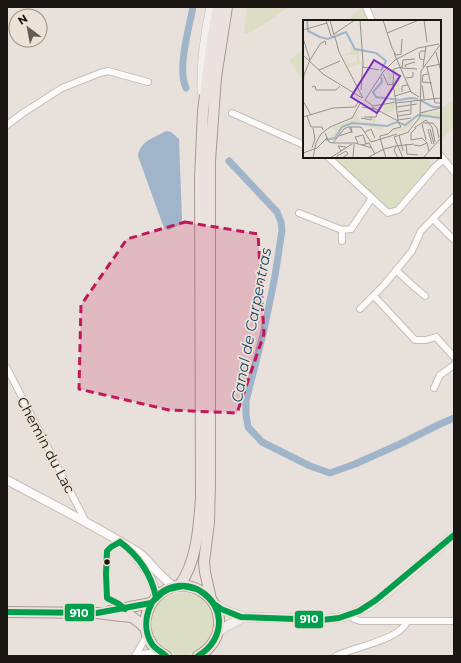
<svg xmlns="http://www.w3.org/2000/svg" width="461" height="663" font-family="Montserrat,sans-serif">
  <rect width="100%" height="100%" fill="#e8e1db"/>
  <path fill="#dbdec4" d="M 247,7 L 289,7 L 252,32 L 244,34 Z
    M 362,8 L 368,21 L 344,21 Z
    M 304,49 L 304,82 L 289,60 Z
    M 454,99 L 454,127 L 440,141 L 440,109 Z
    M 331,157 L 427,157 L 433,165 L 396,208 L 389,211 Z
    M151 624a31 31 0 1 1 62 0a31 31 0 1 1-62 0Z"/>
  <path fill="#a0b5ca" d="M 166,131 L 171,132 L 179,139 L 182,219 L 180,224 L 169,230 L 164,228 L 138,156 C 140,141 154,138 166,131 Z"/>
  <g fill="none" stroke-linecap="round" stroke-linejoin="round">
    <path stroke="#a0b5ca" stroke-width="7" d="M 186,88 C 177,68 189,29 193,7
      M 229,161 L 277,212 L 281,222 L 282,230 L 275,276 L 264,330 L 246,401 L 246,415 L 248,427 L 262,442 L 310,466 L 330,473 L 355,464 L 400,444 L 438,425 L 454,418"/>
    <defs>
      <path id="minor" d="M 366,7 L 372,21
        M 232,113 L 304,145
        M 7,125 L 23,113 L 62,88 L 100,73 L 108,71 L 148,82
        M 440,155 L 454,172
        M 328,157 L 388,213 L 398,210 L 435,167 L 443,160
        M 299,213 L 342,230 L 351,229 L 372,198
        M 433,219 L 454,240
        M 342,241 L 342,230
        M 396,270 L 412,285 L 425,296
        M 374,296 L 415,340 L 426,340 L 436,337 L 454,357
        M 360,309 L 384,285 L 412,251 L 421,231 L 454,197
        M 7,368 L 86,522
        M 434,388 L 440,375 L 454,365
        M 350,615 L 354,619 L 360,621 L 454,621
        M 135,656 L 144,641 L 147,633
        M 139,656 L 142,654 L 159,652
        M 336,656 C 353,647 401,640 407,621"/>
      <path id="tertiary" d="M 7,480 C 51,504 96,526 139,553 C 145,557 149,563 154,568 C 160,575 167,581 174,587
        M 132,551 C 144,567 153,577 156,597"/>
      <path id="secondary" d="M 202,91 C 201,62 205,35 211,7
        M 214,604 L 229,612 L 244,617 L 327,619 L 338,618 L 350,615 L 369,606 L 390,590 L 454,535
        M 218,632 L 225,627 L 244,617"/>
      <path id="primary" d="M 179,586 C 197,563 199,525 201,498 L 200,178 L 203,111 L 211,47 L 218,7
        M 211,599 L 205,572 L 204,562 L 209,522 L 210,482 L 210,161 L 216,77 L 227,7
        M 110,611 L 151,603
        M 7,612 L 97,613 L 121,616 L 132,617 L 140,623 L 145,628
        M 166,656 C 119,631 161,563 204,593 C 213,599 219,610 219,621 C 220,636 211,649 198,656"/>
    </defs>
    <use href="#minor" stroke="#c3beb9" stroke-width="8"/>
    <use href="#tertiary" stroke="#c3beb9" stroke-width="10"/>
    <use href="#secondary" stroke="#c3beb9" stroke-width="10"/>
    <use href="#primary" stroke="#aa9992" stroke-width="12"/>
    <use href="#minor" stroke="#fcfafa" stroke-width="6"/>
    <use href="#tertiary" stroke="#fcfafa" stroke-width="8"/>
    <use href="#secondary" stroke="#f3efed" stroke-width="9"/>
    <use href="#primary" stroke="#ebe2df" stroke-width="10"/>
    <defs>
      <path id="bus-1" d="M 120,542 L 111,547 L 107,551 L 106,574 L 107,598 L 119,604 L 125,609
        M 120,542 C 139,556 151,574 156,597
        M 151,603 L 162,593 L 169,589 L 183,586 L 197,589 L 205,594 L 214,604 L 221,609 L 241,617 L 322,620 L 339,618 L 359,611 L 376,600 L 454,535
        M 7,612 L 97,613 L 151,603
        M 166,656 C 162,652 155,649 152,644 C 139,624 149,593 173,587 C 195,581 218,599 219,621 C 219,637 211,648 198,656"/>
    </defs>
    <use href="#bus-1" stroke="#eee1d5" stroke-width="9"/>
    <use href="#bus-1" stroke="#009e4d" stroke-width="6"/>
  </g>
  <path fill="#c2185b" fill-opacity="0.2" stroke="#c2185b" stroke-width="3" stroke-dasharray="8 5" stroke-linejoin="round" d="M 185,222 L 258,234 L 264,334 L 237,413 L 169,410 L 79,389 L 81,305 L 127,239 Z"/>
  <circle fill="#1a1612" stroke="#eee1d5" stroke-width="1.5" cx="107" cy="562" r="3.5"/>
  <g text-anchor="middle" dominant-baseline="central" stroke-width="3.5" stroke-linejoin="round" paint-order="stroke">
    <g font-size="14" fill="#1a1612" stroke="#eee1d5">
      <text transform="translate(46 445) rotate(62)">Chemin du Lac</text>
    </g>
    <g font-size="15" font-style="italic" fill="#124772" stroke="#eee1d5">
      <text transform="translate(251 325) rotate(-79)">Canal de Carpentras</text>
    </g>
  </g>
  <g transform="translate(303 20)">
    <rect width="138" height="138" fill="#e8e1db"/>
    <path d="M 48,26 L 56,31 L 56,40 L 60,43 L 45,48 L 43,45 L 54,41 L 54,35 L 38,36 L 48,32 ZM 85,53 L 91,53 L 88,61 L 96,59 L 97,61 L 97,73 L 93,74 L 93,62 L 85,65 ZM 92,83 L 94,90 L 81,93 L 80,85 ZM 58,88 L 55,95 L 56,101 L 69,103 L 69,97 L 73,97 L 72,102 L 81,107 L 77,110 L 58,104 L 47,107 L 47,104 L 39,108 L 37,113 L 34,111 L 32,118 L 25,119 L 33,112 L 29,107 L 48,100 ZM 129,92 L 138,92 L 138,101 L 122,97 L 118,101 L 115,97 L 110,100 L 109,106 L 102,109 L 103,111 L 89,111 L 90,114 L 86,114 L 90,109 L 99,108 L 118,93 Z" fill="#dbdec4"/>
    <path fill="none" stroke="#a0b5ca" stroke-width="2" d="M 4,0 L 5,11 L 17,17 L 25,19 L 43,12 L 52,29 L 73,33 L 83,41 L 78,51M 78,57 L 79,62 L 70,72 L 73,77 L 97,80 L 108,78 L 115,79M 117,80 L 130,87 L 138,87M 23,120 L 32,118 L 39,107 L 49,103 L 84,106 L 94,102 L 102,105 L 115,95 L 138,98"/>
    <path fill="none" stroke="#96908b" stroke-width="1" d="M 23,0 L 28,16 L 32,17 L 36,32 L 60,78M 27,0 L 31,15M 57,0 L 60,42 L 58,70M 80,0 L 89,28 L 93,35 L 99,34M 121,0 L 124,22M 0,10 L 24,3M 84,13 L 116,0M 31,14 L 52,0M 0,18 L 7,40 L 1,55 L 0,67M 133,32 L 138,52M 91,33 L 108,72 L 116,77M 98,33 L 99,19M 0,35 L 20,54 L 59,78M 112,39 L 100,40 L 99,48 L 114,49M 7,40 L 17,24 L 22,21 L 23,25M 121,40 L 117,39 L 116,34 L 118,31 L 122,31M 60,47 L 76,50M 103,47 L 102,45 L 112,42M 120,47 L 123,27M 123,47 L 138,44M 124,47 L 132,83 L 138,83M 16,50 L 37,41M 80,54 L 85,65 L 90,64M 125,54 L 120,55 L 119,62 L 129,63M 103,58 L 110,57 L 110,52M 119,65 L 121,79M 9,67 L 12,66 L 13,70 L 33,70 L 37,66M 99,72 L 99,66 L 105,65M 92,76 L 108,71M 62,80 L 80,52 L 92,40 L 115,28 L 136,24M 62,80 L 70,86 L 93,82M 0,81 L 8,95M 93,82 L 90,64 L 91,49 L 99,47M 92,83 L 138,78M 93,83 L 95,101M 59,87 L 72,89M 69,87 L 95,101 L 98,107M 94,87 L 114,84M 95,92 L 107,90M 117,93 L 138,88M 4,96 L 8,107 L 19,107 L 20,110M 95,96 L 108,94 L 108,81M 0,97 L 30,88 L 52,87 L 56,81M 61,97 L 73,97 L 75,90M 58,98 L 68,100 L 68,97M 95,100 L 108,98M 120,103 L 130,103 L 134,108 L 136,118M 119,104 L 123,120M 46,107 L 49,113 L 48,107M 111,108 L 123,100 L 129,107 L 132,122M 113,108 L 108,113 L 108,120 L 119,118M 125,109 L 129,124M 127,109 L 131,124M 62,112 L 68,109 L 72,118M 105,112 L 117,97 L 118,51 L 137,25M 22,113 L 26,122 L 30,123M 96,115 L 100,131M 36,116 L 48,112M 77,118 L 77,116 L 85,114 L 90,109 L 98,107M 77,118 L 83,138M 119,118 L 124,123 L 126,131M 30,123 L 41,109 L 45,107 L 58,107 L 68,122 L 94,114M 30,123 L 52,123 L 69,128M 55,123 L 52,117 L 60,115 L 63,124M 103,124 L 104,134 L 115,135M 59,125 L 66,123 L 72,134M 111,125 L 117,126 L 124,123M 9,128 L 12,119 L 10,108M 38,131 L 35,126 L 43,127M 0,133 L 14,128 L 24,118M 10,138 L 13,123 L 18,114 L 27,107 L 49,98 L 58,82M 27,138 L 49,124M 35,138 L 34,136 L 43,131 L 45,134 L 39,138M 50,138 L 51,124M 64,138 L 81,129 L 93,126M 95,138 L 91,130 L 93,126 L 111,124M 100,138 L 91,117 L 106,112M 120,138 L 138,118"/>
    <path fill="#7b2cbf" fill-opacity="0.15" stroke="#7b2cbf" stroke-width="2" d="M 71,40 L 97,56 L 74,93 L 48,77 Z"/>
    <rect width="138" height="138" fill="none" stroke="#1a1612" stroke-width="2"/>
  </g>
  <g stroke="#eee1d5" stroke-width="1.5">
    <rect x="64" y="603" width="31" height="19" rx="4" fill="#009e4d"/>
    <rect x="294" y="610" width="30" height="19" rx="4" fill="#009e4d"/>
  </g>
  <g font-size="11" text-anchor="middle" font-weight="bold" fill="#fff">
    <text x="79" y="617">910</text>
    <text x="309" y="623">910</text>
  </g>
  <rect width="461" height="663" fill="none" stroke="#1a1612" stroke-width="16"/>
  <g transform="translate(28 28) rotate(328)"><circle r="19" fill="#eee1d5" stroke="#999087"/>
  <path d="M0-3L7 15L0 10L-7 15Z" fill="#625d58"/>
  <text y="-6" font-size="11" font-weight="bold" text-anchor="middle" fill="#1a1612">N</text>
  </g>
</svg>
